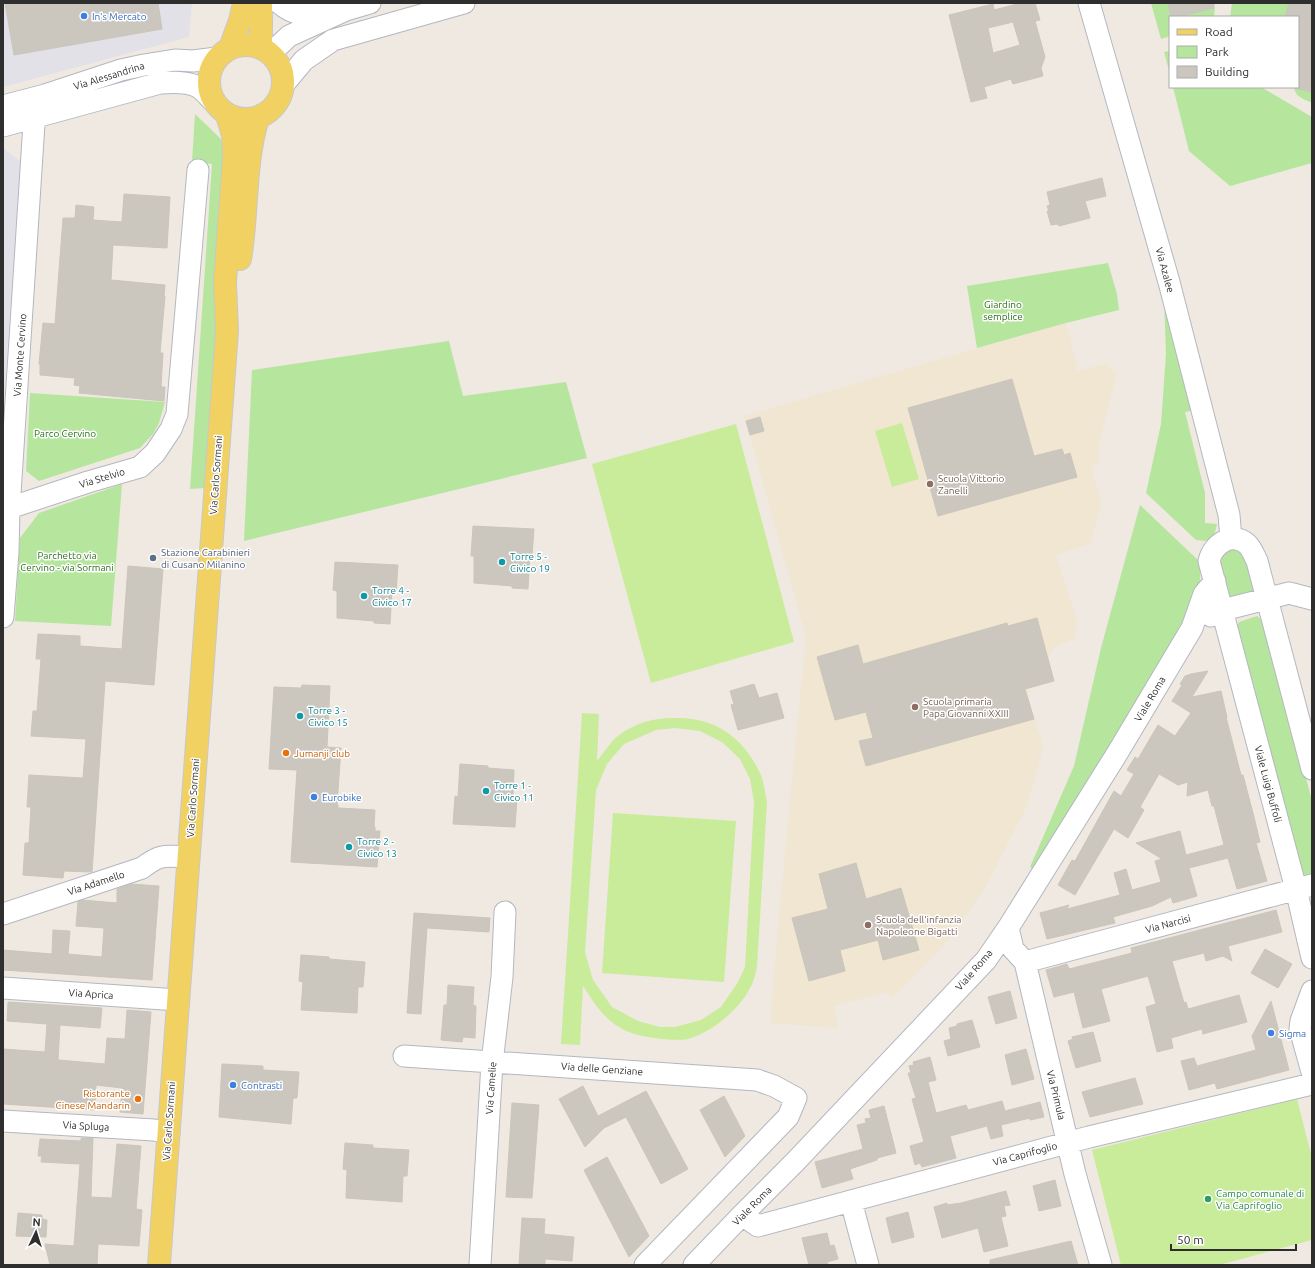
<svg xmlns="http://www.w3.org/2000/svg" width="1315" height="1268" font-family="Ubuntu,sans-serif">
  <rect width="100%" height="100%" fill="#efe9e1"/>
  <path fill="#e3e1e8" d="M 3,3 L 192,3 L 189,37 L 3,87 Z
    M 3,148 L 21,162 L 3,414 Z"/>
  <path fill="#f0e6d1" d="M 1066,323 L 1078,371 L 1105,364 L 1117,373 L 1099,444 L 1098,463 L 1091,466 L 1101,503 L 1091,543 L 1055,555 L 1070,597 L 1077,623 L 1074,639 L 1054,647 L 1048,658 L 1054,681 L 1032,687 L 1027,695 L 1043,747 L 1027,806 L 984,890 L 945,944 L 892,998 L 888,992 L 834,1006 L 838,1028 L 770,1023 L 780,906 L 806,636 L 744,416 Z"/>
  <path fill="#b6e59e" d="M 1151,3 L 1168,3 L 1171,17 L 1170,17 L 1170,36 L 1161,39 Z
    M 1232,3 L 1289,3 L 1285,17 L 1230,17 Z
    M 1215,8 L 1214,17 L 1178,17 Z
    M 1170,51 L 1170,74 L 1164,52 Z
    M 1173,87 L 1261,87 L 1312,117 L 1312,163 L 1230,186 L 1189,151 Z
    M 1294,87 L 1298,87 L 1300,89 L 1312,92 L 1312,103 C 1304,99 1295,97 1294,87 Z
    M 195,114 L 220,138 L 230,158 L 205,488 L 190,489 L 212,164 L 192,162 Z
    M 1108,263 L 1117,294 L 1119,310 L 1066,323 L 977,348 L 967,286 Z
    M 1164,298 L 1196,410 L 1185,412 L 1205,493 L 1205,523 L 1217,524 L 1214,536 L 1206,541 L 1196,540 L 1146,493 L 1161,424 L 1166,354 Z
    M 449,341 L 463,396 L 566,382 L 587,458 L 244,541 L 252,370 Z
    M 30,393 L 165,402 L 159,423 L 153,434 L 140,448 L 39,481 L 26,471 Z
    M 122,484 L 111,626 L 15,621 L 20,538 L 39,513 Z
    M 1140,505 L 1201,563 L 1199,594 L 1192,617 L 1035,871 L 1030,867 L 1074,766 L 1101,648 Z
    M 1238,548 L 1244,550 L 1255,593 L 1230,600 L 1216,562 L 1228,549 Z
    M 1257,616 L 1266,624 L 1312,801 L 1312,876 L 1301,879 L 1235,632 L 1239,622 Z"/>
  <path fill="#c9ec9a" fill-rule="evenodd" d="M 902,423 L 919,479 L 892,487 L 875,431 Z
    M 736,424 L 794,642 L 651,683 L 592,464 Z
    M 582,713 L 599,714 L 597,761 C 604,753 610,742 619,735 C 636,722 657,717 679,718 C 719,719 744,739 761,775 C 764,783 765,793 767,802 L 757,967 C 755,974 754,982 750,988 C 739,1010 712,1032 688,1039 C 680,1041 663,1039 654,1038 C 642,1036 630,1034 619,1027 C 603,1018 593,1001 583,986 L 580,1045 L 561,1044 ZM 675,728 L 700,731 L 722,742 L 740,759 L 750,779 L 754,802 L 745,967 L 738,982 L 721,1007 L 701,1020 L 675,1027 L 660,1027 L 638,1021 L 612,1007 L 593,980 L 585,952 L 596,790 L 607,764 L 624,744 L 656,730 Z
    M 613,813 L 736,821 L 724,982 L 602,973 Z
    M 1297,1099 L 1312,1158 L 1312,1240 L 1219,1265 L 1121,1265 L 1092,1150 Z"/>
  <path fill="#cbc7bf" stroke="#cbc5ba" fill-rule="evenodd" d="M 5,3 L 158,3 L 162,29 L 14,55 Z
    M 1021,3 L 1035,3 L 1040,20 L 1035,21 L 1045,57 L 1041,68 L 1043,76 L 1013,84 L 1011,79 L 984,87 L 987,98 L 971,102 L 949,15 L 993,4 L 994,10 ZM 1013,22 L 1020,45 L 993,53 L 988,28 Z
    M 1168,3 L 1214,3 L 1214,8 L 1178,17 L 1171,17 Z
    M 1289,3 L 1312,3 L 1312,92 L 1298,89 L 1298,17 L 1285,17 Z
    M 1102,178 L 1106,196 L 1085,201 L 1090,218 L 1059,226 L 1058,224 L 1051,225 L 1047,211 L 1049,211 L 1047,206 L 1050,205 L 1047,192 Z
    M 124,194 L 170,197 L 167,248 L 113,245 L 111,280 L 165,285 L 164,296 L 165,296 L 160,353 L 163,353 L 161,387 L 165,387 L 164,401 L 79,393 L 80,386 L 74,385 L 75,378 L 40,375 L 40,364 L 39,364 L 43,323 L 55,324 L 63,218 L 75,218 L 76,205 L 94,207 L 93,220 L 122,222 Z
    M 1012,379 L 1034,456 L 1062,449 L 1064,455 L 1070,453 L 1077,477 L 938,516 L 908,408 Z
    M 760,417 L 764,431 L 750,435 L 746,421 Z
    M 473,526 L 534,529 L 532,556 L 530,556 L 528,589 L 512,588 L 512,586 L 474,583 L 474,556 L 471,556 Z
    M 335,562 L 398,565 L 396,592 L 392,591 L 390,624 L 374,623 L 374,621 L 337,618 L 337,591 L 333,590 Z
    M 128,566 L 163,569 L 154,685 L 105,681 L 92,872 L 64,871 L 63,878 L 23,875 L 25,843 L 29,843 L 31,807 L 27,807 L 29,775 L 83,778 L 86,739 L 31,736 L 33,711 L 37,711 L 41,659 L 36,659 L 38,634 L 80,636 L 80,646 L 122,649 Z
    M 1037,618 L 1054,681 L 1025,689 L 1034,719 L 866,766 L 859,741 L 873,738 L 866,712 L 835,720 L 817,657 L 858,645 L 863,664 L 1007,623 L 1008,626 Z
    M 1208,671 L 1192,697 L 1221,691 L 1227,717 L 1226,717 L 1241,775 L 1243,775 L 1254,817 L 1260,842 L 1256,843 L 1267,881 L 1237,889 L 1228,858 L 1189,868 L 1197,896 L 1173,903 L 1171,897 L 1152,906 L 1113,917 L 1115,923 L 1047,939 L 1040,913 L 1069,905 L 1067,909 L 1120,895 L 1114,873 L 1126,869 L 1132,890 L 1161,882 L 1155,861 L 1162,859 L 1136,843 L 1180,831 L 1186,855 L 1224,845 L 1214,806 L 1212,806 L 1208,790 L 1187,796 L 1188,782 L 1178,785 L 1159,774 L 1140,807 L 1144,810 L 1128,838 L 1114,829 L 1075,895 L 1058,885 L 1072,860 L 1075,861 L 1114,791 L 1121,796 L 1134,774 L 1127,770 L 1135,757 L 1138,759 L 1158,725 L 1175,736 L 1191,713 L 1172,701 L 1182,685 L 1180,684 L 1185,676 L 1191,674 Z
    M 754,684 L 759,698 L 777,693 L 784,718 L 738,730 L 731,705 L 734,704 L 730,691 Z
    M 302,685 L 330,686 L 327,747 L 341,748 L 337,805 L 338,805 L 338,808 L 375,810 L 374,826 L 375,827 L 375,831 L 380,831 L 377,867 L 291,862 L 297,770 L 269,769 L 274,687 L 301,688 Z
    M 460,764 L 488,766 L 488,768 L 514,770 L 513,797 L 517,798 L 515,827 L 453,824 L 455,796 L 458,797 Z
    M 856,863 L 866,899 L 901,888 L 919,950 L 883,960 L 878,940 L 840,950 L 845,971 L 809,981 L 792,918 L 828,909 L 819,874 Z
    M 131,884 L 159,886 L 152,980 L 3,970 L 3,950 L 52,954 L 53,930 L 70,931 L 68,954 L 102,957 L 104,928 L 76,926 L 78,902 L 82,900 L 117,903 L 117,889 Z
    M 1276,910 L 1282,932 L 1228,946 L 1232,961 L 1223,956 L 1206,961 L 1204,953 L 1172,961 L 1184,1003 L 1186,1002 L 1188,1009 L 1239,995 L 1247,1022 L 1203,1034 L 1202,1029 L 1171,1038 L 1173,1048 L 1157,1052 L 1146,1007 L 1156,1004 L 1148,976 L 1101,989 L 1110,1021 L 1083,1028 L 1074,992 L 1054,997 L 1046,970 L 1067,964 L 1069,969 L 1132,953 L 1131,948 Z
    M 414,913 L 490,918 L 489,932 L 427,928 L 421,1014 L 407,1013 Z
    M 1265,949 L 1292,964 L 1278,988 L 1251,973 Z
    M 301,955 L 329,957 L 329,959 L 365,962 L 363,987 L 358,987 L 357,1013 L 301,1010 L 303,982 L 299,981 Z
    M 448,985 L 474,987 L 473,1005 L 476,1006 L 475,1038 L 463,1037 L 462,1042 L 441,1040 L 444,1005 L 447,1005 Z
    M 1010,991 L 1017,1018 L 996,1024 L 988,997 Z
    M 1271,1001 L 1289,1070 L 1217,1089 L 1215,1083 L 1189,1090 L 1181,1061 L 1194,1058 L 1197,1066 L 1256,1050 L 1252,1036 Z
    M 8,1002 L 102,1008 L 100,1028 L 60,1025 L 58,1060 L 105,1064 L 107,1038 L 125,1039 L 127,1010 L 151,1012 L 143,1114 L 120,1112 L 122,1088 L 96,1085 L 95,1110 L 3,1104 L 3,1049 L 45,1052 L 47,1024 L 7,1021 Z
    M 972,1020 L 980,1047 L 948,1056 L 944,1041 L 951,1039 L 949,1028 L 957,1026 L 957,1024 Z
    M 1093,1032 L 1101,1061 L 1076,1068 L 1068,1041 L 1073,1039 L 1072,1037 Z
    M 1026,1049 L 1034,1079 L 1012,1085 L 1005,1055 Z
    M 930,1057 L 936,1080 L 928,1082 L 936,1113 L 966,1105 L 968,1110 L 1002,1101 L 1005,1111 L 1040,1102 L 1044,1117 L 1030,1120 L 1030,1118 L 1001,1125 L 1003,1136 L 991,1139 L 987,1126 L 950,1136 L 956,1158 L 922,1167 L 920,1163 L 915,1165 L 910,1146 L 924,1142 L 912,1099 L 916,1098 L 908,1073 L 911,1073 L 909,1066 L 914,1065 L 913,1062 Z
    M 222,1064 L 263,1066 L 263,1070 L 299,1072 L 297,1098 L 293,1098 L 291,1124 L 219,1117 Z
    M 1135,1078 L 1143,1104 L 1090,1117 L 1082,1092 Z
    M 583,1086 L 598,1116 L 646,1091 L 688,1169 L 661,1184 L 626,1117 L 604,1128 L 585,1147 L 559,1099 Z
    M 724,1096 L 745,1136 L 725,1157 L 700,1110 Z
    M 512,1103 L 539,1105 L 532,1198 L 506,1197 Z
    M 884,1106 L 896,1153 L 877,1158 L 877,1160 L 850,1169 L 853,1179 L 822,1188 L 815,1162 L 863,1149 L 857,1125 L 866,1123 L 865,1119 L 871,1118 L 869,1110 Z
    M 81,1138 L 93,1138 L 91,1197 L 112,1198 L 117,1144 L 141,1146 L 136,1209 L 142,1210 L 139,1246 L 98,1244 L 97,1265 L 50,1265 L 45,1244 L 74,1246 L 80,1164 L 41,1162 L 42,1156 L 38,1156 L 40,1139 L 81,1141 Z
    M 345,1143 L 373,1145 L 373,1148 L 409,1150 L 407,1176 L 403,1176 L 402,1202 L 346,1198 L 347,1170 L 343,1169 Z
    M 607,1157 L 649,1236 L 629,1257 L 584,1170 Z
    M 1055,1180 L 1061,1206 L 1039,1211 L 1033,1186 Z
    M 1006,1191 L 1010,1205 L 1004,1206 L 1006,1216 L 1001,1217 L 1008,1246 L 984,1252 L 978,1228 L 942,1238 L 934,1207 L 947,1203 L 947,1205 L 961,1203 Z
    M 908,1212 L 914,1237 L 892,1243 L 886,1218 Z
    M 18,1213 L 42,1215 L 42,1219 L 47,1220 L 46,1237 L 16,1236 Z
    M 522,1218 L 545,1219 L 544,1234 L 574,1237 L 572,1261 L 545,1259 L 545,1265 L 519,1265 Z
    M 827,1233 L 830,1246 L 834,1245 L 838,1259 L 827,1262 L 828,1265 L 809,1265 L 802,1238 Z
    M 1071,1241 L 1078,1265 L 990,1265 L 990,1260 Z"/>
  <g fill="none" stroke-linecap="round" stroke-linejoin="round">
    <defs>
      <path id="minor" d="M 279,3 C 296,18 309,15 330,12
        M 1089,3 L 1169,282 L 1229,515 L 1231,539
        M 270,54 L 289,36 L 346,10 L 370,3
        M 283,85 L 304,60 L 333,40 L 464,3
        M 3,106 L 45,95 L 121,70 L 144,65 L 175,60 L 193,61 L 217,58
        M 3,126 L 160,83 C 172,82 187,81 198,87 C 203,90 208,96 212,100
        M 3,510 L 88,482 L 140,467 L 155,453 L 171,429 L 177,414 L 198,170
        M 1211,616 L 1223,610 L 1289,593 L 1312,599
        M 3,617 L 8,552 L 9,509 L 35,108 L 39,101 L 45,95
        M 1312,769 L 1257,561 C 1254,555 1252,549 1247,544 C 1232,531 1213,544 1209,561 L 1296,889 L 1312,958
        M 3,914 L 142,868 C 161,853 166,856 188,857
        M 1008,928 L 1013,949 L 1025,962 L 1075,1174 L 1101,1265
        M 1025,962 L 1312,885
        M 3,988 L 178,1000
        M 1312,991 L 1301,1021 L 1300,1029 L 1312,1072
        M 404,1056 L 757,1080 L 774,1086 L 796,1098 L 788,1117 L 645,1265
        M 3,1121 L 154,1130 L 169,1133
        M 851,1201 L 868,1265
        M 742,1215 L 758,1226 L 1089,1137 L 1312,1084
        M 480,1265 L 492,1063 L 502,977 L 505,912
        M 694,1265 L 742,1215 L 795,1162 L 986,960 L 1008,928 L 1118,752 L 1192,628 L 1204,594 L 1215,581"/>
      <path id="major" d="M209 82a37 37 0 1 1 74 0a37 37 0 1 1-74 0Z
        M 230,48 L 240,21 L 244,3
        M 261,48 L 261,3
        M 240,259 C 248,213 244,162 258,118
        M 159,1265 L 227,331 L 225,282 L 234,157 L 233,135 L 227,115"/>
    </defs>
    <use href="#minor" stroke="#b4b7c1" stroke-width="23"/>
    <use href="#major" stroke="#c9c9c9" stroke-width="24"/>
    <use href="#minor" stroke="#fff" stroke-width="21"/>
    <use href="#major" stroke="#f2d163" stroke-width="22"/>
  </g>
  <g fill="#3f7fe0" stroke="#fff" stroke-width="1.5">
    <circle cx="84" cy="16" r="4"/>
    <circle cx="314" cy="797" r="4"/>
    <circle cx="1271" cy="1033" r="4"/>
    <circle cx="233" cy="1085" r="4"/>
  </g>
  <g fill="#8d6e63" stroke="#fff" stroke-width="1.5">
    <circle cx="930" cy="484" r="4"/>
    <circle cx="915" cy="707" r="4"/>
    <circle cx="868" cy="925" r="4"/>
  </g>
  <circle fill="#5c6f8a" stroke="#fff" stroke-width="1.5" cx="153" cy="558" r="4"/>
  <g fill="#0f9aa8" stroke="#fff" stroke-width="1.5">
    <circle cx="502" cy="562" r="4"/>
    <circle cx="364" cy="596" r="4"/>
    <circle cx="300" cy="716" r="4"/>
    <circle cx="486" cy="791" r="4"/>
    <circle cx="349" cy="847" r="4"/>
  </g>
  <g fill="#e8710a" stroke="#fff" stroke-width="1.5">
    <circle cx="286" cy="753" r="4"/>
    <circle cx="138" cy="1099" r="4"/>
  </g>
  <circle fill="#2e9e5b" stroke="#fff" stroke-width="1.5" cx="1208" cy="1199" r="4"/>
  <g text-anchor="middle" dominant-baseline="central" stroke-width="3" stroke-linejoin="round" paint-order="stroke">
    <g font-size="10" fill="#366cbe" stroke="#fff" text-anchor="start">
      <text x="92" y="16">In's Mercato</text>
      <text x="322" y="797">Eurobike</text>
      <text x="1279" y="1033">Sigma</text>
      <text x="241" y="1085">Contrasti</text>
    </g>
    <g font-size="10" fill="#2e2e2e" stroke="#fff">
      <text transform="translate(109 76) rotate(-17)">Via Alessandrina</text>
      <text transform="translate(1165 270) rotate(75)">Via Azalee</text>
      <text transform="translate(20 355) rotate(-86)">Via Monte Cervino</text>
      <text transform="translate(216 475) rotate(-86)">Via Carlo Sormani</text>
      <text transform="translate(102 478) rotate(-17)">Via Stelvio</text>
      <text transform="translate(1150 699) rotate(-59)">Viale Roma</text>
      <text transform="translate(1268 784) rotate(75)">Viale Luigi Buffoli</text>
      <text transform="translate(193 798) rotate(-86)">Via Carlo Sormani</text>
      <text transform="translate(96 883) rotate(-18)">Via Adamello</text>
      <text transform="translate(1168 924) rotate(-15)">Via Narcisi</text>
      <text transform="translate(974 970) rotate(-49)">Viale Roma</text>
      <text transform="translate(91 994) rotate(4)">Via Aprica</text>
      <text transform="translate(602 1069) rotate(4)">Via delle Genziane</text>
      <text transform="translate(491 1088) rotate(-86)">Via Camelie</text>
      <text transform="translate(1056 1095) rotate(76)">Via Primula</text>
      <text transform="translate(169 1121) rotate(-86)">Via Carlo Sormani</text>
      <text transform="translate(86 1126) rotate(3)">Via Spluga</text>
      <text transform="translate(1025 1154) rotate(-15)">Via Caprifoglio</text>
      <text transform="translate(752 1206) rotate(-45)">Viale Roma</text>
    </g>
    <g font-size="10" fill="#2c6e1b" stroke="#fff">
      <text x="1003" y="304">Giardino<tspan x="1003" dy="12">semplice</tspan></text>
      <text x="65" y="433">Parco Cervino</text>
      <text x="67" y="555">Parchetto via<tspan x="67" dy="12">Cervino - via Sormani</tspan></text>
    </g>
    <g font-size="10" fill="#785e54" stroke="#fff" text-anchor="start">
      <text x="938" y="478">Scuola Vittorio<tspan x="938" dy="12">Zanelli</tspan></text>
      <text x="923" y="701">Scuola primaria<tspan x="923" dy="12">Papa Giovanni XXIII</tspan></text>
      <text x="876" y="919">Scuola dell'infanzia<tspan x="876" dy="12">Napoleone Bigatti</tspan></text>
    </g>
    <g font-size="10" fill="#4e5e75" stroke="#fff" text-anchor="start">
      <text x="161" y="552">Stazione Carabinieri<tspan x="161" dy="12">di Cusano Milanino</tspan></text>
    </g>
    <g font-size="10" fill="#0d838f" stroke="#fff" text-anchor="start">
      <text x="510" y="556">Torre 5 -<tspan x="510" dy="12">Civico 19</tspan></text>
      <text x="372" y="590">Torre 4 -<tspan x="372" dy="12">Civico 17</tspan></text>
      <text x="308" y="710">Torre 3 -<tspan x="308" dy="12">Civico 15</tspan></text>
      <text x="494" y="785">Torre 1 -<tspan x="494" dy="12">Civico 11</tspan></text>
      <text x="357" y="841">Torre 2 -<tspan x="357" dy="12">Civico 13</tspan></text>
    </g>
    <g font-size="10" fill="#c56008" stroke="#fff" text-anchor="start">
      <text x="294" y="753">Jumanji club</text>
      <text x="130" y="1093" text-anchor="end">Ristorante<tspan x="130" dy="12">Cinese Mandarin</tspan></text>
    </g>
    <g font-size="10" fill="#27864d" stroke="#fff" text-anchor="start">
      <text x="1216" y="1193">Campo comunale di<tspan x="1216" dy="12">Via Caprifoglio</tspan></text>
    </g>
  </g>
  <rect width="1315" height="1268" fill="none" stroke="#2e2e2e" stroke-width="8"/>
  <rect x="1169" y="16" width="130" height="72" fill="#ffffff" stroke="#ababab"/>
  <rect x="1177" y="29" width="20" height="6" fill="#f2d163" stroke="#ababab"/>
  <text x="1205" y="36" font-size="12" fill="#2e2e2e">Road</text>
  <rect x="1177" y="46" width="20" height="12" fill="#b6e59e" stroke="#ababab"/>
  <text x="1205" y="56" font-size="12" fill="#2e2e2e">Park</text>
  <rect x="1177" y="66" width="20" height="12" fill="#cbc7bf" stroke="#ababab"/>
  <text x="1205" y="76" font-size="12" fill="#2e2e2e">Building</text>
  <g transform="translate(36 1232) rotate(4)" stroke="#ffffff" stroke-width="3" paint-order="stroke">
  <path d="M0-3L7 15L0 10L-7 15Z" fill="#2e2e2e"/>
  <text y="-6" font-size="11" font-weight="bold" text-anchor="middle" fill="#2e2e2e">N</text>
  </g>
  <path d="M1171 1244v6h125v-6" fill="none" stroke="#2e2e2e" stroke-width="2"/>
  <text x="1177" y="1244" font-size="12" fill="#2e2e2e" stroke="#ffffff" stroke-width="3" paint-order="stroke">50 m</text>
</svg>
